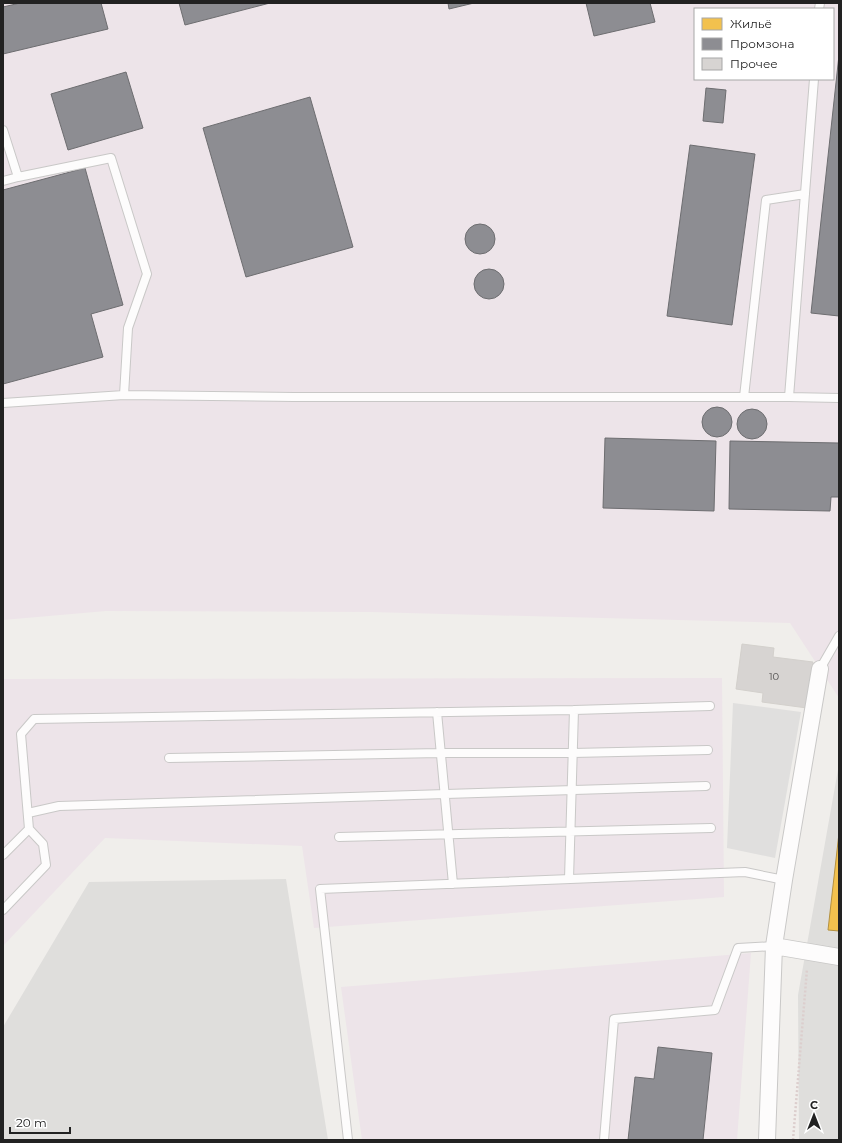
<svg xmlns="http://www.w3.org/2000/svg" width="842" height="1143" font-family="Montserrat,sans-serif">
  <rect width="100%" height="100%" fill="#f0eeeb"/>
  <path fill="#dfdedc" d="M 839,764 L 839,1140 L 799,1140 L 798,995 Z
    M 286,879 L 328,1140 L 3,1140 L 3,1027 L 89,882 Z"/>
  <path fill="#ede4e9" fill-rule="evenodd" d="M 3,3 L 839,3 L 839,698 L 790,623 L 370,612 L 106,611 L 3,620 ZM 695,9 L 833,9 L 833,79 L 695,79 Z
    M 722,678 L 724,897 L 314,928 L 302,846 L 105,838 L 3,946 L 3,679 Z
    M 751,953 L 737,1140 L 362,1140 L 341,987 Z"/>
  <path fill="#e0dfde" d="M 733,703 L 801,712 L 775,858 L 727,848 Z"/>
  <path fill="#f2c14e" stroke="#b49141" d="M 839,833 L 839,931 L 828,930 Z"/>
  <path fill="#8d8d92" stroke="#6d6d70" d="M 20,3 L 101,3 L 108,29 L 3,54 L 3,7 Z
    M 179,3 L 270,3 L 185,25 Z
    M 448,3 L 474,3 L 449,9 Z
    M 586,3 L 650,3 L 655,22 L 594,36 Z
    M 839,55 L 839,316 L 811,313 Z
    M 126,72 L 143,128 L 68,150 L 51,94 Z
    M 706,88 L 726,90 L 723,123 L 703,121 Z
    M 310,97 L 353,247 L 246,277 L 203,128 Z
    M 690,145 L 755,154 L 732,325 L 667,316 Z
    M 85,168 L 123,305 L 91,314 L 103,357 L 3,384 L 3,190 Z
    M465 239a15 15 0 1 1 30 0a15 15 0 1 1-30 0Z
    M474 284a15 15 0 1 1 30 0a15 15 0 1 1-30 0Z
    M702 422a15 15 0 1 1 30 0a15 15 0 1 1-30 0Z
    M737 424a15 15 0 1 1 30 0a15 15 0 1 1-30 0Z
    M 605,438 L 716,441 L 714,511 L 603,508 Z
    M 730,441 L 839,443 L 839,497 L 831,497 L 830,511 L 729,509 Z
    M 658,1047 L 712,1053 L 703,1140 L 628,1140 L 635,1077 L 654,1079 Z"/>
  <path fill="#d7d4d2" stroke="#d3d0cc" d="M 742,644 L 774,648 L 773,657 L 813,662 L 807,708 L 762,702 L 763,693 L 736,689 Z"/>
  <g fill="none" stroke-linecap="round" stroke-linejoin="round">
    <defs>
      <path id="lane" d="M 819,9 L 820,3
        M 3,130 L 18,177 L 111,158 L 147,274 L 128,328 L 124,395
        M 3,181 L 18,177
        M 744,397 L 766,200 L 805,194
        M 789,397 L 814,79
        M 3,403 L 124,395 L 294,397 L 789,397 L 839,398
        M 820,669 L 839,636
        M 574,710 L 710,706
        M 437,712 L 453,884
        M 169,758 L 440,753 L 573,753 L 708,750
        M 28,813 L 59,806 L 706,786
        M 339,837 L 711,828
        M 3,855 L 29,829 L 21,734 L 34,719 L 574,710 L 569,879
        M 3,910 L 46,865 L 43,844 L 29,829
        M 348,1140 L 320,889 L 745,872 L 784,880
        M 604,1140 L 614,1019 L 715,1010 L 738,948 L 774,946"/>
      <path id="street" d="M 774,946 L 839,957
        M 767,1140 L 774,946 L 784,880 L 820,669"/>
    </defs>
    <use href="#lane" stroke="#c9c8c7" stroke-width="10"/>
    <use href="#street" stroke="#c9c8c7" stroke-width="18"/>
    <path stroke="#dccecd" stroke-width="2.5" stroke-dasharray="2 2" stroke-linecap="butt" d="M 793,1140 L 807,969"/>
    <use href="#lane" stroke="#fdfcfc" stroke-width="8"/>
    <use href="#street" stroke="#fdfcfc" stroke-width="16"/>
  </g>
  <g text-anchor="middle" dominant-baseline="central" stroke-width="4" stroke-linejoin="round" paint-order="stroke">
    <g font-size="10" fill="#4f4e4e">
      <text x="774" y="676">10</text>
    </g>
  </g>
  <rect width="842" height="1143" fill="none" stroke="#222222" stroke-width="8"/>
  <rect x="694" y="8" width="140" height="72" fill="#ffffff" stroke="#a7a7a7"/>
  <rect x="702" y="18" width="20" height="12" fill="#f2c14e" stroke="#a7a7a7"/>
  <text x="730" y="28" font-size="12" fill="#222222">Жильё</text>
  <rect x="702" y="38" width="20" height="12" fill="#8d8d92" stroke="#a7a7a7"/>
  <text x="730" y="48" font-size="12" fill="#222222">Промзона</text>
  <rect x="702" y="58" width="20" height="12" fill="#d7d4d2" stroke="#a7a7a7"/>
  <text x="730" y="68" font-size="12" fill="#222222">Прочее</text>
  <g transform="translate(814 1115)" stroke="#ffffff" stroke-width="3" paint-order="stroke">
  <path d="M0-3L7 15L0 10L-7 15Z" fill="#222222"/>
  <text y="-6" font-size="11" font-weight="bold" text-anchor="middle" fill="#222222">С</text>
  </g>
  <path d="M10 1127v6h60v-6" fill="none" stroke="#222222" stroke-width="2"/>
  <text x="16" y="1127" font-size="12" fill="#222222" stroke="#ffffff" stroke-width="3" paint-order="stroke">20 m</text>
</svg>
